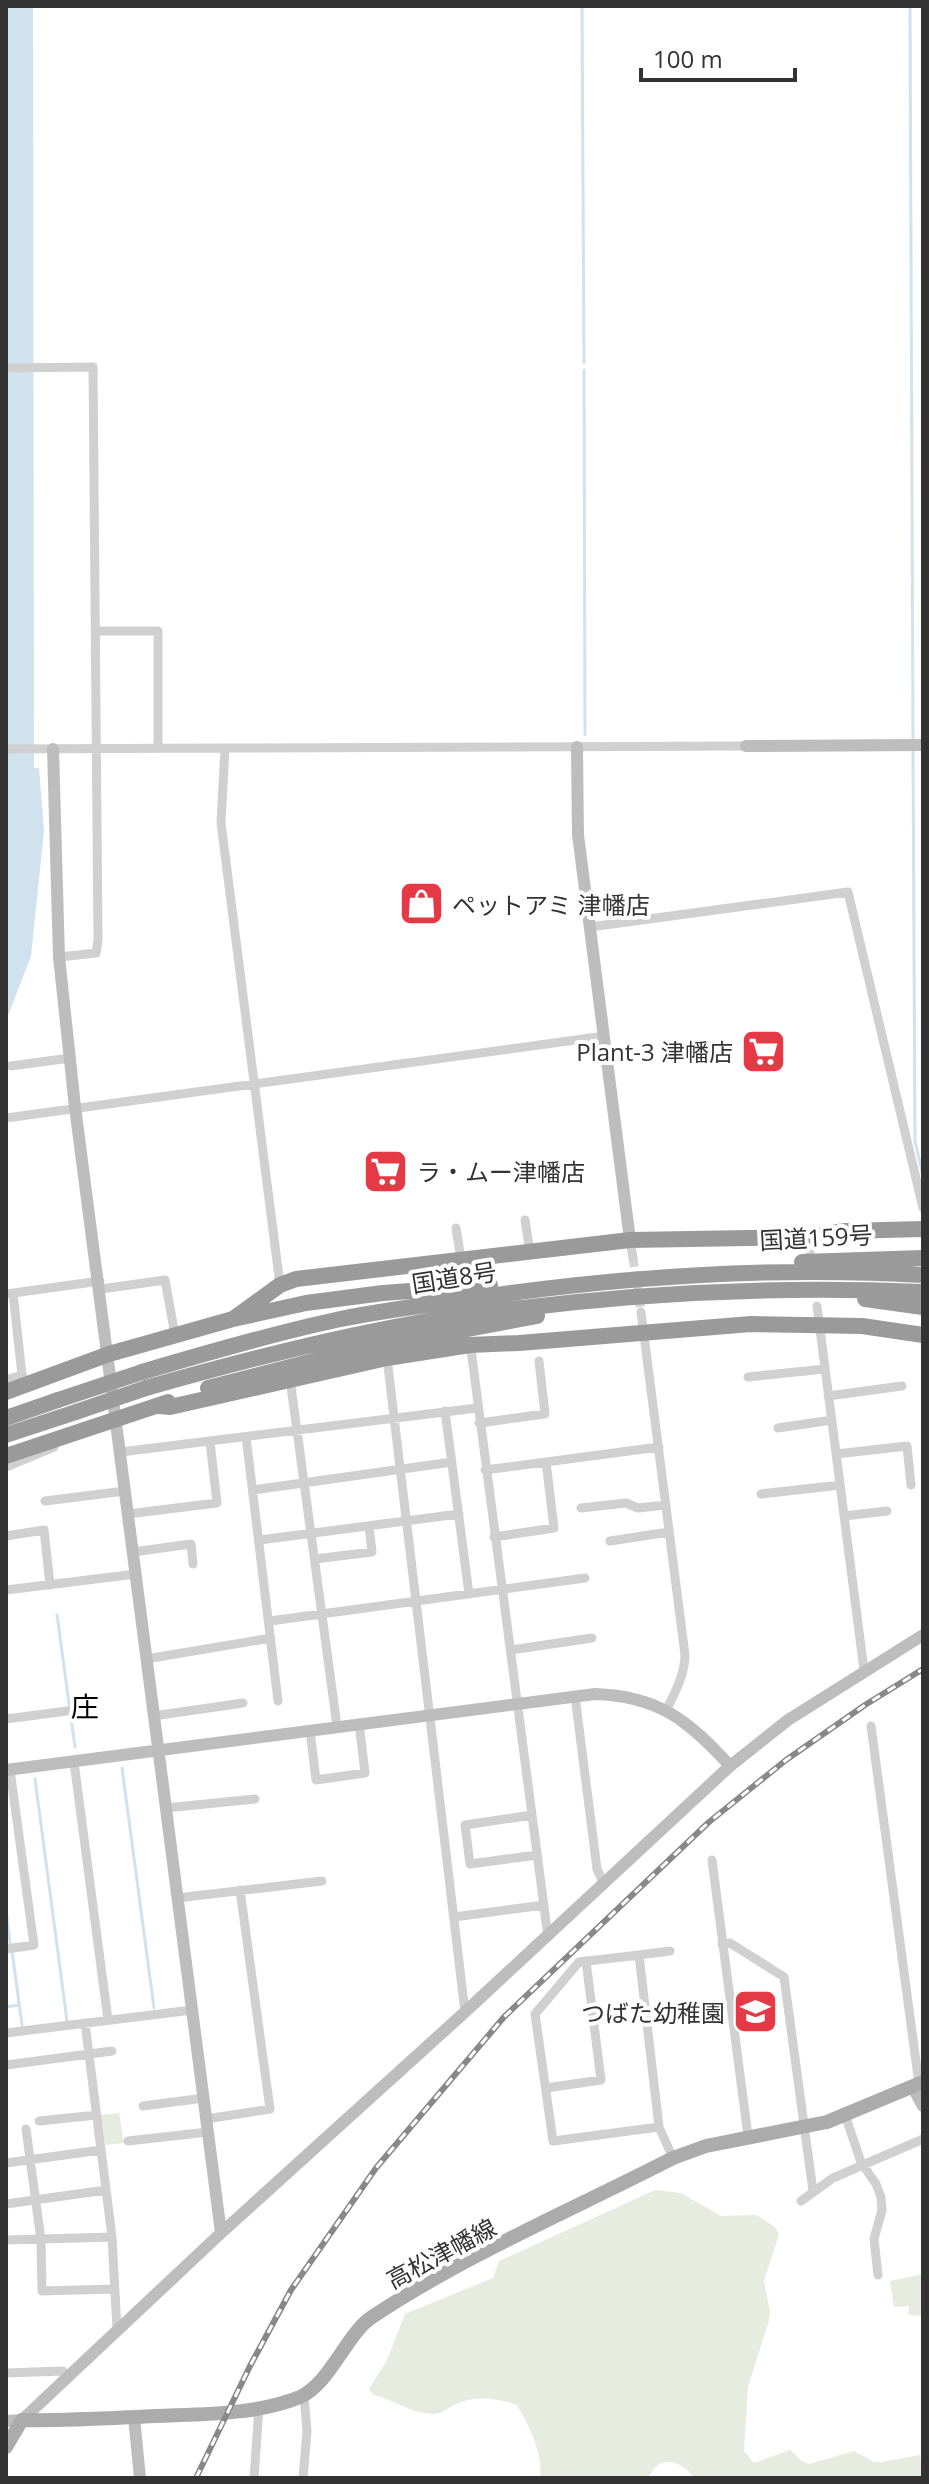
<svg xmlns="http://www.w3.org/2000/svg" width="929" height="2484" font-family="'Open Sans','Noto Sans JP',sans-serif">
  <rect width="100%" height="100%" fill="#fff"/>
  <path fill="#e6ecdf" d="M 119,2113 L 124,2143 L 105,2145 L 101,2115 Z
    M 655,2190 L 681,2193 L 721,2216 L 756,2215 L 775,2227 L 779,2234 L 764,2281 L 770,2312 L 769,2320 L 748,2387 L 744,2451 L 754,2463 L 790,2450 L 802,2461 L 809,2464 L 854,2451 L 874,2462 L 882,2462 L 920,2455 L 923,2478 L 695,2478 C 682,2461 659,2452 649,2478 L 540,2478 C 543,2451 530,2429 517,2405 C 498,2398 475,2395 456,2404 C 448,2408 442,2414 433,2414 C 411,2414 394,2399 373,2395 L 369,2389 L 387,2360 L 405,2314 L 493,2278 L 499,2261 Z
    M 923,2274 L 923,2316 L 908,2315 L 909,2306 L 894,2307 L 890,2281 Z"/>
  <path fill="#cfe2ee" d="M 6,6 L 33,6 L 34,768 L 39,768 L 44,831 L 31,956 L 6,1021 Z"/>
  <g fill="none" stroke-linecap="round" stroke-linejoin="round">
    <path stroke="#cfe2ee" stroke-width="3" d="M 582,6 L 584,363
      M 910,6 L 913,741
      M 584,370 L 585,735
      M 913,749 L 915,1141 L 923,1176
      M 57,1615 L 75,1747
      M 122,1768 L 154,2008
      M 35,1779 L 67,2021
      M 6,1909 L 10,1943
      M 12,1951 L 22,2025
      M 6,2007 L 19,2005"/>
    <path stroke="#d6d6d6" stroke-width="9" stroke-dasharray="9 4.5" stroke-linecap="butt" d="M 633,1258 L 641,1312
      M 461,1271 L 463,1289"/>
    <path stroke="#d0d0d0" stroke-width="9" d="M 6,368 L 93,367 L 98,940 L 96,953 L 59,957
      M 96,631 L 158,631 L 158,748
      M 225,748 L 746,746
      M 6,749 L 225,748 L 221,823 L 280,1285
      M 590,927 L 848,892 L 923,1208
      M 11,1066 L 70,1058
      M 6,1118 L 605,1036
      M 525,1220 L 530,1252
      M 456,1228 L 461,1259
      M 808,1237 L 810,1253
      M 630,1240 L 633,1258
      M 101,1289 L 165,1280 L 175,1335
      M 13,1293 L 22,1375
      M 6,1294 L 100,1281
      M 817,1306 L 864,1670
      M 641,1312 L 685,1655 C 685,1674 675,1694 666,1710
      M 470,1342 L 548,1937
      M 387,1358 L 465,2012
      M 748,1377 L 825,1369
      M 290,1379 L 337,1726
      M 6,1380 L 22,1375 L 23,1377
      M 828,1396 L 902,1386
      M 445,1411 L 469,1594
      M 479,1423 L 545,1414 L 539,1361
      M 778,1428 L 832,1420
      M 246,1437 L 278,1701
      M 121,1452 L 477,1408
      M 836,1454 L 907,1446 L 911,1485
      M 6,1467 L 54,1447
      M 485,1470 L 659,1447
      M 253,1490 L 452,1462
      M 761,1494 L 840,1485
      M 45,1501 L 125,1491
      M 581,1508 L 626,1503 L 638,1508 L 666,1505
      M 128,1514 L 217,1503 L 210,1442
      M 844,1516 L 887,1511
      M 6,1536 L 44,1530 L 50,1585
      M 494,1537 L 554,1528 L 546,1462
      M 260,1540 L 459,1514
      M 610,1541 L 669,1532
      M 133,1552 L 191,1544 L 193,1564
      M 315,1559 L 372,1552 L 369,1526
      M 6,1590 L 136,1574
      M 270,1621 L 585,1578
      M 511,1650 L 592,1638
      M 146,1659 L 271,1638
      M 575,1696 L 597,1869 L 604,1884
      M 153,1716 L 243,1703
      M 6,1719 L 67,1711
      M 871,1726 L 919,2084
      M 310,1730 L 316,1780 L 365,1773 L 359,1723
      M 74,1762 L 108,2020
      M 166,1808 L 255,1799
      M 532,1815 L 465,1825 L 470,1864 L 537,1855
      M 712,1860 L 748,2136
      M 177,1898 L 322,1881
      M 454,1917 L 544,1905
      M 722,1944 L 730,1943 L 784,1977 L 813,2191
      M 6,1949 L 34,1945 L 10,1770
      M 639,1955 L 670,1951
      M 85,2023 L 112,2237 L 117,2329
      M 6,2033 L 192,2010
      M 6,2065 L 112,2051
      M 546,2088 L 601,2080 L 586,1961
      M 143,2106 L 204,2098
      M 845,2115 L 861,2162 L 876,2184 L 881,2197 L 882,2210 L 874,2239 L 878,2275
      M 206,2119 L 270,2109 L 240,1890
      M 39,2121 L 97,2115
      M 659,2127 L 553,2141 L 535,2014 L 579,1962 L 639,1955 L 659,2127 L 673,2158
      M 26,2129 L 41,2240 L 42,2291 L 115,2289
      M 128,2141 L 208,2132
      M 6,2163 L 101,2150
      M 801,2201 L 833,2178 L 923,2139
      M 6,2204 L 106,2190
      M 6,2240 L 112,2237
      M 6,2373 L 63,2371 L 67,2377
      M 254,2478 L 259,2407
      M 303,2478 L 307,2431 L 304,2395"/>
    <path stroke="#bdbdbd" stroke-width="12" d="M 746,746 L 923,745
      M 577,747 L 578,835 L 630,1240
      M 53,749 L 59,957 L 75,1107 L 221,2233
      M 6,1770 L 595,1694 C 659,1696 689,1721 730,1766
      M 912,2086 L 923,2106
      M 134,2417 L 140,2478
      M 6,2421 L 22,2420 L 221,2233 L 465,2012 L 730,1766 L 788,1720 L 923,1635"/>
    <path stroke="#ababab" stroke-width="14" d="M 6,2447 L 22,2420 C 67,2421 111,2418 156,2416 C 202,2414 256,2415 300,2397 C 330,2384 347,2333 372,2317 C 465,2255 574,2209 673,2158 L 706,2146 L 827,2122 L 923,2082"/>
    <path stroke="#9a9a9a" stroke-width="16" d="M 802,1262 L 923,1258
      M 865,1299 L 923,1307
      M 233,1319 L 280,1285 L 296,1279 L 630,1240 L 808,1237 L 845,1231 L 923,1229
      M 142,1372 C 206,1353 271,1334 336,1320 C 378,1311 420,1306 462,1300 C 614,1277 769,1266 923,1275
      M 146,1388 C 241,1361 337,1336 435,1320 C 595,1295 761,1285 923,1292
      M 208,1388 L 365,1348 L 537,1316
      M 6,1392 L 109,1354 L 233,1319 L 306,1303 L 383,1293 L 490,1285
      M 159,1406 L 170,1407 L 387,1358 L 470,1345 L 519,1343 L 751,1324 L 862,1326 L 923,1335
      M 6,1418 L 58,1400
      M 6,1435 L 76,1412
      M 6,1456 L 168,1402"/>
    <defs>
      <path id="rail" d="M 196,2478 L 250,2366 L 291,2290 L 376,2168 L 504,2017 L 709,1822 L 786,1760 L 865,1705 L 923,1669"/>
    </defs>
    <use href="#rail" stroke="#888" stroke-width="6"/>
    <use href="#rail" stroke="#fff" stroke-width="3" stroke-dasharray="9" stroke-linecap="butt"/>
    <path stroke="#9a9a9a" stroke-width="16" d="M 58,1400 L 142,1372
      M 76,1412 L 146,1388"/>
  </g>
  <defs>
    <symbol id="shop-square" viewBox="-11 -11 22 22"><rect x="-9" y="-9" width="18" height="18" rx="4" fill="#e63946" stroke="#fff"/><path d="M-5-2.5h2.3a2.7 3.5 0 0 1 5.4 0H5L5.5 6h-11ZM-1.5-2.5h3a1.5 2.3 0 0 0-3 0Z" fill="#fff"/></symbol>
    <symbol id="supermarket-square" viewBox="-11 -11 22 22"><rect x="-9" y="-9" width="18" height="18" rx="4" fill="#e63946" stroke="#fff"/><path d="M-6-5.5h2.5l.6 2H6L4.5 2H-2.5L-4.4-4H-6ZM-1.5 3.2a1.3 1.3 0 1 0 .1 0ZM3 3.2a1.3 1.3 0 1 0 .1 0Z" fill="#fff"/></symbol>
    <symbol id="school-square" viewBox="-11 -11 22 22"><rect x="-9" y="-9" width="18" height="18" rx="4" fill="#e63946" stroke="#fff"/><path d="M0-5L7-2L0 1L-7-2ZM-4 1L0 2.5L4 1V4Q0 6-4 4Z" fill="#fff"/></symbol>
  </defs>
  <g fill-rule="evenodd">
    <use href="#shop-square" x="396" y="878" width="51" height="51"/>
    <use href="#supermarket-square" x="738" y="1026" width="51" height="51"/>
    <use href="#supermarket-square" x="360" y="1146" width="51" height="51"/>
    <use href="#school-square" x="730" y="1986" width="51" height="51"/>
  </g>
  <g text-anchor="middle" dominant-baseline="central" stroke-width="8" stroke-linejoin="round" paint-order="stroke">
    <g font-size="24" fill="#333" stroke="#fff" text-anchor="start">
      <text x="452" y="904">ペットアミ 津幡店</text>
      <text x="733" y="1051" text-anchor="end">Plant-3 津幡店</text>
      <text x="417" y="1171">ラ・ムー津幡店</text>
      <text x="725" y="2012" text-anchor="end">つばた幼稚園</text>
    </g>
    <g font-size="24" fill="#333" stroke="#fff">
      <text transform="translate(816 1237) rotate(-3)">国道159号</text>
      <text transform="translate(454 1277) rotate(-9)">国道8号</text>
      <text transform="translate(441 2253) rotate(-28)">高松津幡線</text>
    </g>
    <g font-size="28" fill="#000" stroke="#fff">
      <text x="85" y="1706">庄</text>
    </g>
  </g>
  <rect width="929" height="2484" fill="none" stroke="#333333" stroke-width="16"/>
  <path d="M641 68v12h154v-12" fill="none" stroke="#333333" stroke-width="4"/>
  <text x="653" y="68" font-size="24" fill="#333333" stroke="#ffffff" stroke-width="6" paint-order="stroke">100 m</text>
</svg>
